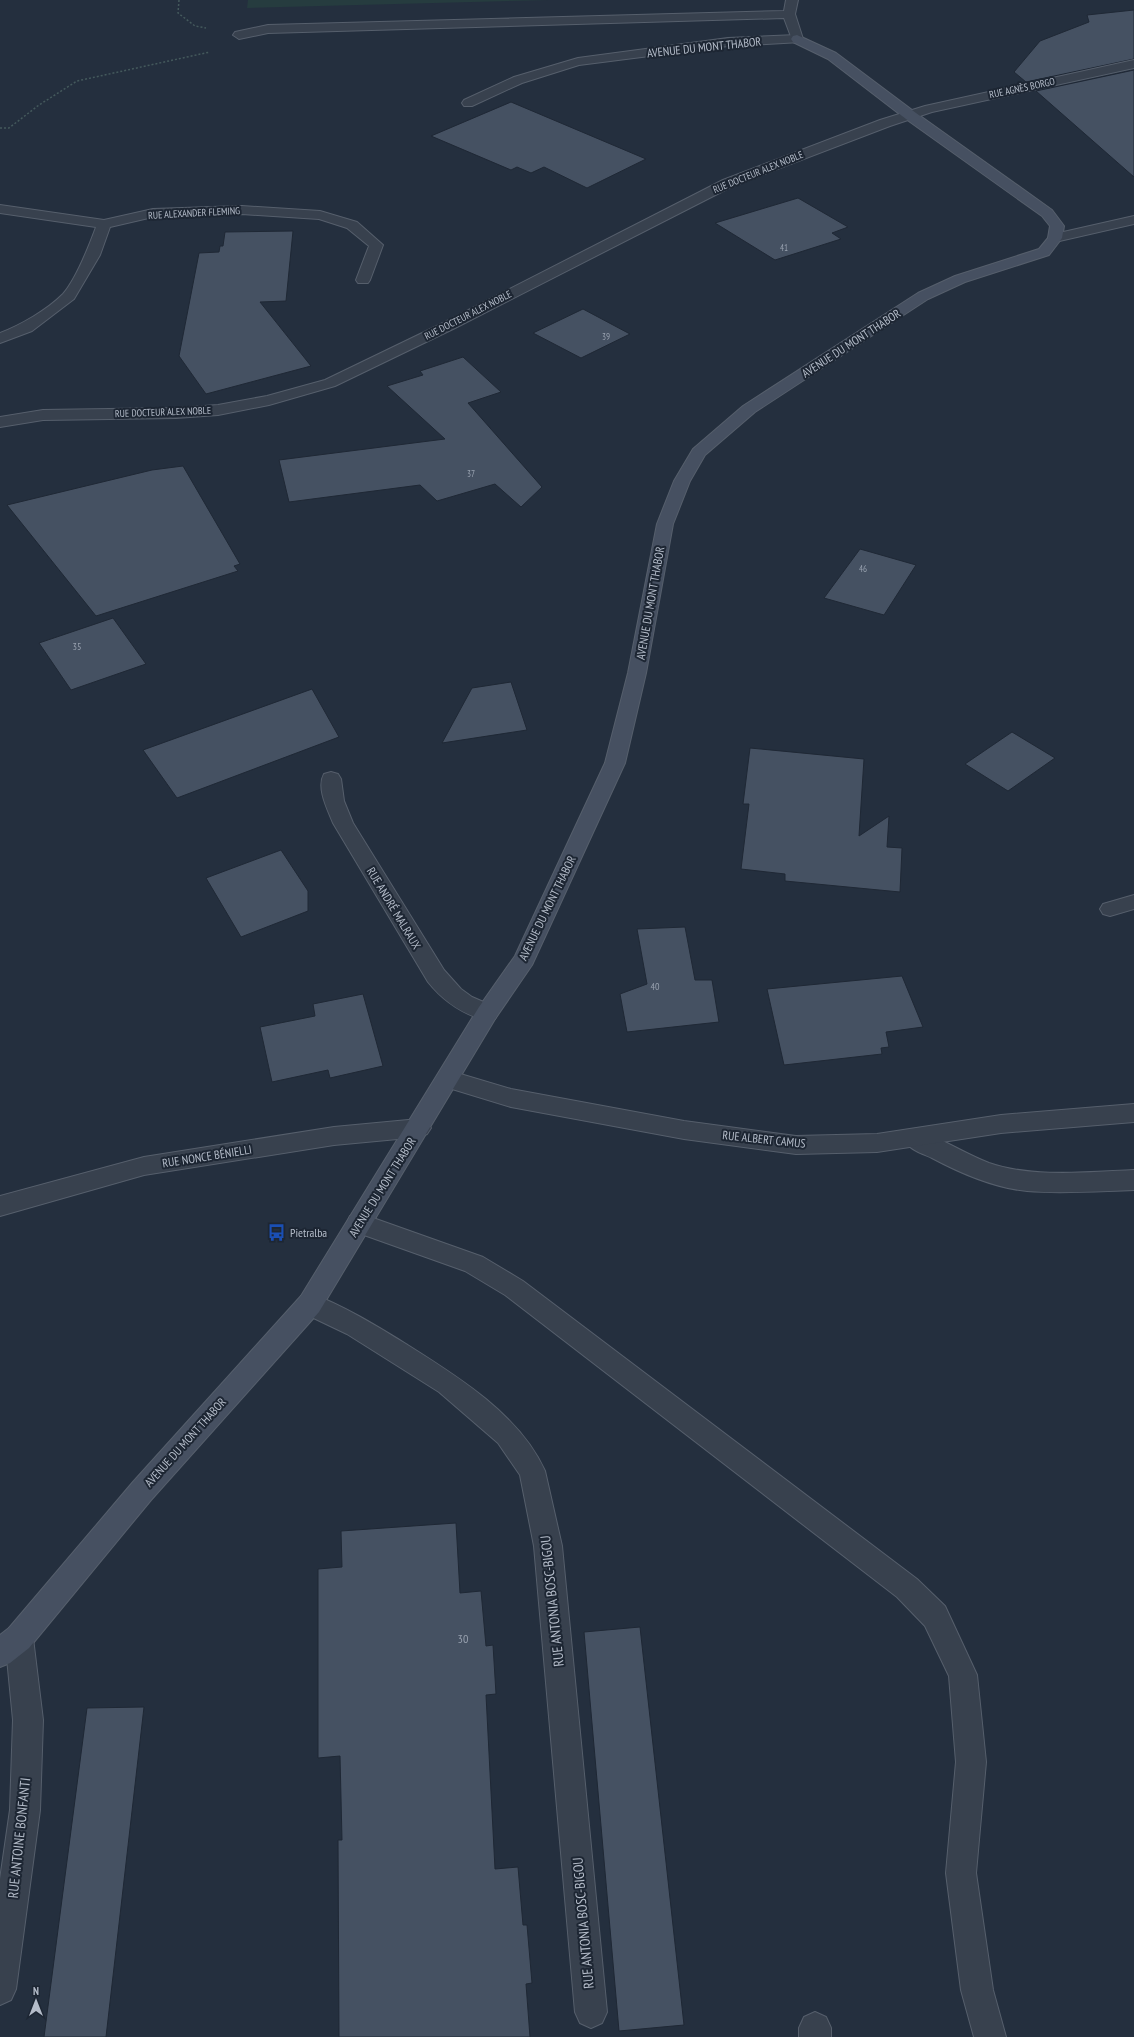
<svg xmlns="http://www.w3.org/2000/svg" width="1134" height="2037" font-family="'PT Sans Narrow',sans-serif">
  <rect width="100%" height="100%" fill="#242f3e"/>
  <path fill="#263c3f" d="M 248,0 L 549,0 L 247,8 Z"/>
  <path fill="#455162" stroke="#1f2835" d="M 1134,10 L 1134,59 L 1026,82 L 1014,72 L 1040,41 L 1089,22 L 1087,15 Z
    M 1134,70 L 1134,177 L 1036,91 Z
    M 511,102 L 646,159 L 587,188 L 544,167 L 531,173 L 517,167 L 511,170 L 431,136 Z
    M 798,198 L 848,227 L 832,233 L 841,239 L 775,260 L 715,223 Z
    M 293,231 L 286,301 L 260,302 L 311,366 L 206,394 L 179,356 L 199,253 L 219,252 L 220,246 L 223,246 L 225,232 Z
    M 583,309 L 630,334 L 581,358 L 533,333 Z
    M 463,357 L 501,392 L 468,403 L 542,487 L 521,507 L 495,484 L 437,501 L 420,485 L 289,502 L 279,460 L 445,439 L 387,386 L 423,375 L 420,371 Z
    M 183,466 L 240,564 L 234,566 L 238,571 L 96,616 L 7,505 L 152,470 Z
    M 860,549 L 916,565 L 884,615 L 824,598 Z
    M 113,618 L 146,664 L 71,690 L 39,643 Z
    M 511,682 L 527,730 L 442,743 L 472,688 Z
    M 312,689 L 339,737 L 177,798 L 143,750 Z
    M 1012,732 L 1055,758 L 1008,791 L 965,764 Z
    M 750,748 L 864,759 L 859,836 L 889,816 L 887,847 L 902,848 L 900,892 L 785,881 L 785,874 L 741,869 L 749,804 L 743,804 Z
    M 281,850 L 308,891 L 308,911 L 241,937 L 206,878 Z
    M 685,927 L 695,980 L 712,980 L 719,1022 L 627,1032 L 620,994 L 647,984 L 637,929 Z
    M 902,976 L 923,1027 L 886,1032 L 889,1047 L 881,1048 L 882,1054 L 784,1065 L 767,989 Z
    M 363,994 L 383,1066 L 330,1078 L 328,1070 L 272,1082 L 260,1027 L 315,1016 L 313,1004 Z
    M 456,1523 L 460,1593 L 481,1591 L 486,1646 L 493,1645 L 496,1694 L 486,1695 L 495,1869 L 518,1867 L 523,1925 L 527,1925 L 532,1983 L 526,1984 L 530,2037 L 339,2037 L 338,1840 L 342,1840 L 340,1756 L 318,1758 L 318,1569 L 342,1567 L 341,1531 Z
    M 640,1627 L 684,2025 L 619,2031 L 584,1632 Z
    M 144,1707 L 106,2037 L 44,2037 L 87,1708 Z"/>
  <g fill="none" stroke-linecap="round" stroke-linejoin="round">
    <defs>
      <path id="lane" d="M 786,0 L 798,0 L 795,14 L 803,39 L 801,42 L 793,42 L 784,18 L 268,33 L 239,39 L 233,35 L 235,32 L 268,25 L 784,11 Z
        M 0,205 L 104,220 L 153,209 L 242,206 L 320,211 L 357,222 L 383,245 L 370,280 L 368,283 L 358,283 L 356,280 L 369,246 L 347,228 L 319,219 L 242,214 L 153,217 L 110,227 L 100,255 L 74,299 L 32,331 L 0,343 L 0,333 C 21,325 47,310 63,294 C 76,279 89,246 96,227 L 0,213 Z
        M 331,772 L 338,774 L 341,779 L 344,801 L 353,823 L 444,970 L 461,989 L 472,997 L 495,1007 L 498,1013 L 495,1019 L 487,1021 C 462,1014 444,1002 428,982 L 333,823 C 328,810 316,788 324,774 Z
        M 1134,895 L 1134,909 L 1110,916 L 1103,914 L 1100,909 L 1103,904 Z
        M 914,1129 C 940,1137 963,1153 989,1163 C 1032,1178 1088,1172 1134,1170 L 1134,1190 C 1099,1191 1062,1194 1027,1191 C 995,1188 960,1173 932,1158 C 921,1153 908,1149 902,1138 L 906,1131 Z
        M 359,1213 L 483,1257 L 523,1281 L 917,1579 L 945,1606 L 977,1675 L 986,1762 L 976,1873 L 993,1990 L 1006,2037 L 974,2037 L 961,1990 L 946,1873 L 956,1762 L 949,1676 L 925,1626 L 897,1597 L 505,1295 L 465,1271 L 350,1230 L 347,1223 L 350,1216 Z
        M 310,1293 C 344,1306 375,1325 406,1344 C 457,1376 520,1415 545,1471 L 562,1546 L 607,2012 L 602,2023 L 591,2028 L 580,2023 L 575,2012 L 534,1546 L 520,1475 L 498,1443 L 439,1392 L 347,1334 L 301,1312 L 298,1304 L 301,1296 Z"/>
      <path id="street" d="M 797,35 L 801,36 L 803,39 L 801,42 L 728,46 L 579,65 L 522,83 L 472,106 L 464,106 L 462,103 L 464,100 L 514,77 L 578,58 L 728,38 Z
        M 1134,60 L 1134,68 L 932,112 L 890,126 L 733,186 L 455,328 L 335,386 L 269,405 L 218,415 L 176,418 L 43,420 L 0,427 L 0,417 L 43,410 L 176,408 L 218,405 L 267,396 L 325,380 L 445,322 L 723,180 L 880,120 L 925,106 Z
        M 1134,216 L 1134,224 L 1055,242 L 1050,241 L 1048,238 L 1050,235 Z
        M 447,1070 L 511,1089 L 684,1121 L 796,1136 L 877,1134 L 1001,1115 L 1134,1104 L 1134,1122 L 1001,1133 L 877,1152 L 796,1154 L 684,1139 L 511,1107 L 439,1085 L 436,1079 L 439,1073 Z
        M 419,1119 L 427,1122 L 431,1128 L 427,1134 L 419,1137 L 334,1145 L 144,1175 L 0,1216 L 0,1196 L 144,1157 L 334,1127 Z
        M 19,1624 L 29,1628 L 33,1638 L 43,1720 L 40,1810 L 16,1989 L 11,2000 L 0,2005 L 0,1879 L 10,1810 L 13,1720 L 5,1638 L 9,1628 Z
        M 815,2012 L 826,2017 L 831,2028 L 831,2037 L 799,2037 L 799,2028 L 804,2017 Z"/>
      <path id="secondary" d="M 797,35 L 836,53 L 916,113 L 1052,210 L 1064,226 L 1062,238 L 1049,255 L 965,282 L 928,299 L 755,412 L 705,455 L 690,481 L 673,524 L 646,673 L 625,763 L 532,965 L 495,1019 L 319,1312 L 151,1500 L 29,1648 L 10,1663 L 0,1667 L 0,1635 L 9,1628 L 133,1482 L 301,1296 L 479,1007 L 515,956 L 605,763 L 628,673 L 657,524 L 674,481 L 693,449 L 743,406 L 918,293 L 955,276 L 1039,249 L 1048,238 L 1050,226 L 1042,216 L 906,119 L 828,59 L 793,42 L 791,39 L 793,36 Z"/>
    </defs>
    <use href="#lane" stroke="#565f6c" stroke-width="2"/>
    <use href="#street" stroke="#565f6c" stroke-width="2"/>
    <use href="#secondary" stroke="#565f6c" stroke-width="2"/>
    <path stroke="#44595c" stroke-width="1.5" stroke-dasharray="2 2" stroke-linecap="butt" d="M 179,0 L 178,13 L 195,26 L 206,28
      M 0,128 L 9,128 L 39,105 L 77,81 L 210,52"/>
    <use href="#lane" fill="#38414e" fill-rule="evenodd"/>
    <use href="#street" fill="#38414e" fill-rule="evenodd"/>
    <use href="#secondary" fill="#465061" fill-rule="evenodd"/>
  </g>
  <defs>
    <symbol id="bus-bare" viewBox="-9 -9 18 18"><path d="M-5-6H5V4H4V6H2V4H-2V6H-4V4H-5ZM-3.5-4V0h7V-4ZM-3.5 1.2v1.5H-2V1.2ZM2 1.2v1.5H3.5V1.2Z" fill="#1a4fb4" stroke="#1d2633" stroke-width="2.5" paint-order="stroke"/></symbol>
  </defs>
  <g fill-rule="evenodd">
    <use href="#bus-bare" x="264" y="1220" width="25" height="25"/>
  </g>
  <g text-anchor="middle" dominant-baseline="central" stroke-width="4" stroke-linejoin="round" paint-order="stroke">
    <g font-size="9" fill="#98a1af">
      <text x="784" y="247">41</text>
      <text x="606" y="336">39</text>
      <text x="471" y="473">37</text>
      <text x="863" y="568">46</text>
    </g>
    <g font-size="10" fill="#b4bcc9" stroke="#1d2633">
      <text transform="translate(1022 88) rotate(-12)">RUE AGNÈS BORGO</text>
      <text transform="translate(758 172) rotate(-22)">RUE DOCTEUR ALEX NOBLE</text>
      <text transform="translate(194 213) rotate(-3)">RUE ALEXANDER FLEMING</text>
      <text transform="translate(468 315) rotate(-27)">RUE DOCTEUR ALEX NOBLE</text>
      <text transform="translate(163 412) rotate(-2)">RUE DOCTEUR ALEX NOBLE</text>
    </g>
    <g font-size="10" fill="#98a1af">
      <text x="77" y="646">35</text>
      <text x="655" y="986">40</text>
    </g>
    <g font-size="12" fill="#b4bcc9" stroke="#1d2633">
      <text transform="translate(704 47) rotate(-6)">AVENUE DU MONT THABOR</text>
      <text transform="translate(851 343) rotate(-33)">AVENUE DU MONT THABOR</text>
      <text transform="translate(650 603) rotate(-80)">AVENUE DU MONT THABOR</text>
      <text transform="translate(394 908) rotate(59)">RUE ANDRÉ MALRAUX</text>
      <text transform="translate(547 908) rotate(-64)">AVENUE DU MONT THABOR</text>
      <text transform="translate(764 1139) rotate(6)">RUE ALBERT CAMUS</text>
      <text transform="translate(207 1156) rotate(-9)">RUE NONCE BÉNIELLI</text>
      <text transform="translate(382 1187) rotate(-58)">AVENUE DU MONT THABOR</text>
      <text transform="translate(185 1442) rotate(-48)">AVENUE DU MONT THABOR</text>
    </g>
    <g font-size="12" fill="#b4bcc9" stroke="#1d2633" text-anchor="start">
      <text x="290" y="1232">Pietralba</text>
    </g>
    <g font-size="12" fill="#98a1af">
      <text x="463" y="1638">30</text>
    </g>
    <g font-size="14" fill="#b4bcc9" stroke="#1d2633">
      <text transform="translate(552 1601) rotate(-96)">RUE ANTONIA BOSC-BIGOU</text>
      <text transform="translate(19 1838) rotate(-84)">RUE ANTOINE BONFANTI</text>
      <text transform="translate(583 1923) rotate(-95)">RUE ANTONIA BOSC-BIGOU</text>
    </g>
  </g>
  <g transform="translate(36 2001)" stroke="#1d2633" stroke-width="3" paint-order="stroke">
  <path d="M0-3L7 15L0 10L-7 15Z" fill="#b4bcc9"/>
  <text y="-6" font-size="11" font-weight="bold" text-anchor="middle" fill="#b4bcc9">N</text>
  </g>
</svg>
